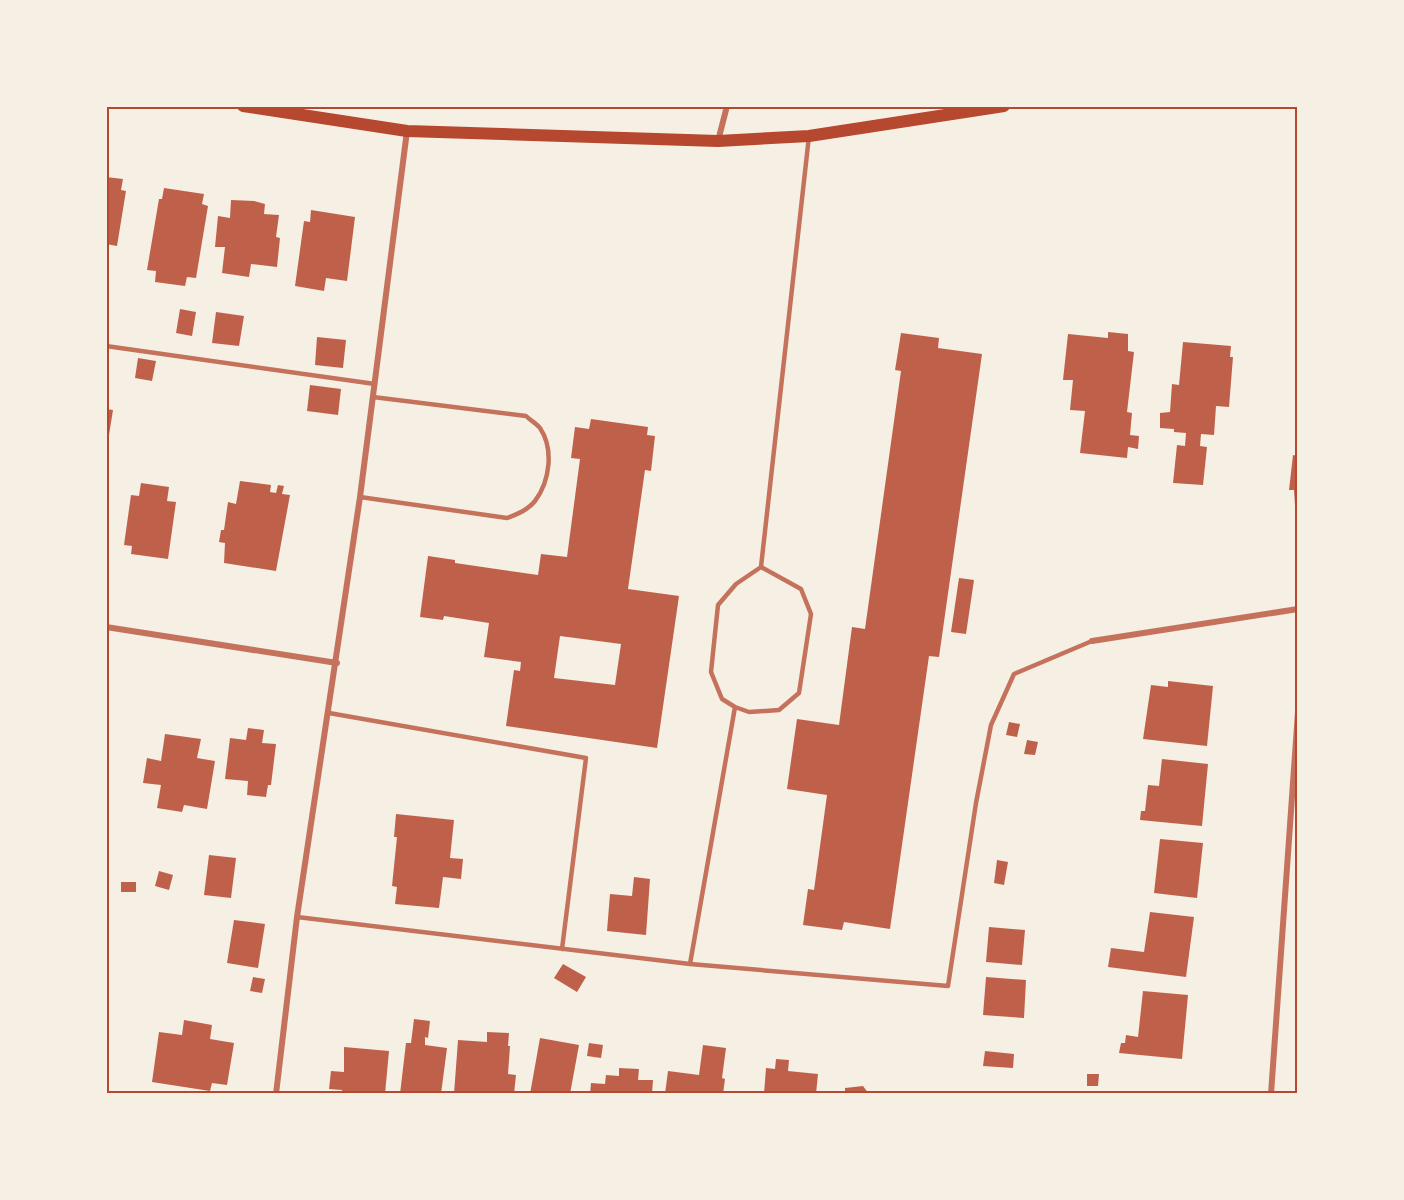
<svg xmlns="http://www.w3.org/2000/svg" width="1404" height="1200" font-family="Mulish,sans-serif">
  <rect width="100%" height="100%" fill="#f6efe4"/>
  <path fill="#bf614a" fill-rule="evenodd" d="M 106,177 L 123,179 L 121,190 L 126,191 L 117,246 L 106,244 Z
    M 164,188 L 204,194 L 202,204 L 208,206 L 196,278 L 187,277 L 185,286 L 155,282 L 156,271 L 147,270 L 159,199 L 162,199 Z
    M 231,200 L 254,201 L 265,204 L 264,214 L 279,215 L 276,237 L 280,238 L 277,267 L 251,264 L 249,277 L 222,273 L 225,247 L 215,247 L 218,216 L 230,218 Z
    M 311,210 L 355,217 L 347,281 L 326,278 L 324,291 L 295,286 L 304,221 L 310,222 Z
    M 180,309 L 196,312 L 192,336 L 176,333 Z
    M 216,312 L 244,316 L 239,346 L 212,343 Z
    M 1108,332 L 1128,334 L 1128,351 L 1134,352 L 1127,412 L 1132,413 L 1130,435 L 1139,436 L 1138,449 L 1128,447 L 1127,458 L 1080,453 L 1085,411 L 1070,410 L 1073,380 L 1063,380 L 1068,334 L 1108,338 Z
    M 901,333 L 939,338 L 938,348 L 982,354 L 939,657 L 929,656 L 890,929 L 844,922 L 842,930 L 803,925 L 808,889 L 814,890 L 827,795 L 787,789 L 797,719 L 839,725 L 852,627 L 865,629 L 901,371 L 895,370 Z
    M 317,337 L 346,340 L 343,368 L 315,365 Z
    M 1183,342 L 1231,346 L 1230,357 L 1233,357 L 1229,407 L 1216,406 L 1214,435 L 1201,434 L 1200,446 L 1207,447 L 1203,485 L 1173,483 L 1177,445 L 1185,446 L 1186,433 L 1174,432 L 1174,429 L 1160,428 L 1160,413 L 1170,412 L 1172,384 L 1179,385 Z
    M 138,358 L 156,361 L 152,381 L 135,378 Z
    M 310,385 L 341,389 L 338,415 L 307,411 Z
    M 106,409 L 113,410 L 108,441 L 106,441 Z
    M 591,419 L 648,427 L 647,435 L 655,436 L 651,471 L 645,470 L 628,589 L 679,596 L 657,748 L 506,726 L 514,670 L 520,671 L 521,662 L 484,657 L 489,623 L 444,616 L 443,620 L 420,617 L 428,556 L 455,560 L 455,563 L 538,575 L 541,554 L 567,557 L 580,459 L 571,458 L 575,427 L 589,429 ZM 560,636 L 621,644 L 615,685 L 554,678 Z
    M 1293,455 L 1298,456 L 1298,505 L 1295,505 L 1294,490 L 1289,490 Z
    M 240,481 L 271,485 L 270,492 L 276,493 L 278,485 L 284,486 L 282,494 L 290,495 L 276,571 L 224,563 L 225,543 L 219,542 L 221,530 L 224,530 L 228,502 L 236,504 Z
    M 141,483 L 169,487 L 167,501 L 176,502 L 168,559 L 131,554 L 132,546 L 124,545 L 131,495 L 139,496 Z
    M 959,578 L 974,580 L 966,634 L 951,632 Z
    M 1168,681 L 1213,686 L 1207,746 L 1143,739 L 1151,685 L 1168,687 Z
    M 1009,722 L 1020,724 L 1017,737 L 1006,735 Z
    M 248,728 L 264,730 L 262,743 L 276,744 L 271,785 L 268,785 L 266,797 L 247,795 L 248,781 L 225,779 L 230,738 L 246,740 Z
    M 165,734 L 201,739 L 197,758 L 215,761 L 207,809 L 184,805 L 182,812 L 157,808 L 161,785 L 143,783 L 147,758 L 161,761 Z
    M 1027,740 L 1038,742 L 1035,755 L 1024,754 Z
    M 1162,759 L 1208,764 L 1202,826 L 1140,820 L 1141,811 L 1145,811 L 1148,785 L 1159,786 Z
    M 396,814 L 454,820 L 450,858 L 463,859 L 461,879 L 443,877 L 439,908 L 395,904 L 397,887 L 392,886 L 397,837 L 394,837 Z
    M 1160,839 L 1203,843 L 1197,898 L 1154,893 Z
    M 209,855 L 236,858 L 231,898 L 204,895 Z
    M 997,860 L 1008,862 L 1004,885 L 994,883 Z
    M 159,871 L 173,875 L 169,890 L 155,886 Z
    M 634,877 L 650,879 L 646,935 L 607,931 L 610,894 L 632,896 Z
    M 121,882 L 136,882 L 136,892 L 121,892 Z
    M 1150,912 L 1194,917 L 1186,977 L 1108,967 L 1111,948 L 1144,952 Z
    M 234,920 L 265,924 L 258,968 L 227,963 Z
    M 989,927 L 1025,930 L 1022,965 L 986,962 Z
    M 563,964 L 586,977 L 577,992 L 554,978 Z
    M 253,977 L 265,979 L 262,993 L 250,991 Z
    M 986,977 L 1026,980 L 1024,1018 L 983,1015 Z
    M 1143,991 L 1188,995 L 1182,1059 L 1119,1053 L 1121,1043 L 1125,1043 L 1126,1035 L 1138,1037 Z
    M 414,1019 L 430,1021 L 428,1038 L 425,1037 L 425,1045 L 447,1048 L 441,1094 L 400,1094 L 406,1043 L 411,1043 Z
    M 184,1020 L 212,1025 L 210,1039 L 234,1043 L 227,1085 L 212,1083 L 210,1091 L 152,1082 L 159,1032 L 182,1035 Z
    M 487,1032 L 509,1033 L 508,1046 L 510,1046 L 508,1074 L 516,1075 L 514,1094 L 454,1094 L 458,1040 L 487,1042 Z
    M 540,1038 L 579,1045 L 570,1094 L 530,1094 Z
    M 589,1043 L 603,1045 L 601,1058 L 587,1056 Z
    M 703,1045 L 726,1048 L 722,1078 L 725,1079 L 723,1094 L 665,1094 L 668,1071 L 699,1075 Z
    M 344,1047 L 389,1051 L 385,1094 L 342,1094 L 342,1090 L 329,1089 L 331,1071 L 344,1072 Z
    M 985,1051 L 1014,1054 L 1013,1068 L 983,1066 Z
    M 776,1059 L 789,1060 L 788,1071 L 818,1074 L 816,1094 L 764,1094 L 766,1068 L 775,1069 Z
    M 619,1068 L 639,1069 L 638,1080 L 653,1080 L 652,1094 L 590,1094 L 591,1083 L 605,1084 L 606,1075 L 619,1076 Z
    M 1087,1074 L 1099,1074 L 1098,1086 L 1087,1086 Z
    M 863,1086 L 869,1094 L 845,1094 L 845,1088 Z"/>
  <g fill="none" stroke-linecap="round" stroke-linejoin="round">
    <path stroke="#c5725c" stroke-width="4.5" d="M 106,346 L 375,384
      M 360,497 L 507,518 C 517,514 528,510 535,501 C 550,481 554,449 540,428 C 537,424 530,420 526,416 L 373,397
      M 761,567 L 801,589 L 811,614 L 799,693 L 779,710 L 749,712 L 735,707 L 722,699 L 711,672 L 718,605 L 736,584 L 761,567 L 809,136
      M 329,713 L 586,758 L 562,949
      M 297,917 L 690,964 L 948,986 L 976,803 L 991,725 L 1014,674 L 1092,641
      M 690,964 L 735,707"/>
    <path stroke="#c5725c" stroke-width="6" d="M 718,141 L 727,106
      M 106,627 L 337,663
      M 1092,641 L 1298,609
      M 276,1094 L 297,917 L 360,497 L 407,131
      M 1271,1094 L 1298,712"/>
    <path stroke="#b5482f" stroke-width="12" d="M 243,106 L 407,131 L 718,141 L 809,136 L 1004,106"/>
  </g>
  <rect width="1404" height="1200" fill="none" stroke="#f6efe4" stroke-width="216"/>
  <rect x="108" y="108" width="1188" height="984" fill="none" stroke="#b5482f" stroke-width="2"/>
</svg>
